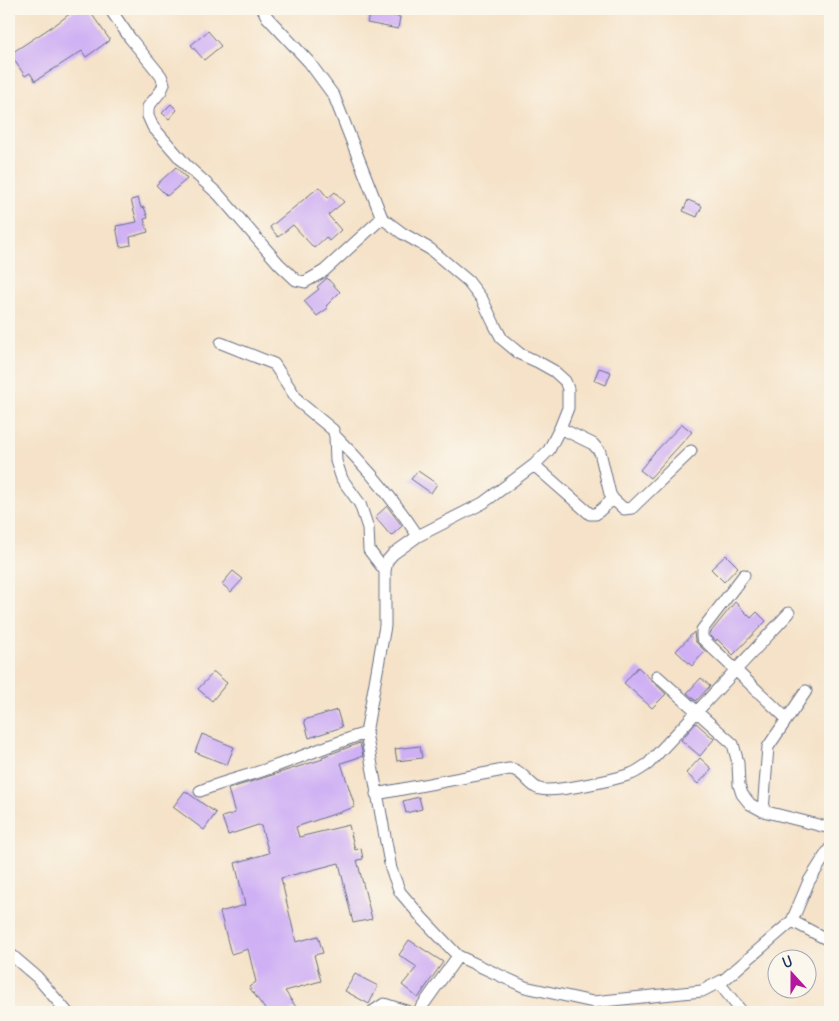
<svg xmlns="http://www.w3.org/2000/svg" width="839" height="1021" font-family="Delius,sans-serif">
  <rect width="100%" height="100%" fill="#fbf7ec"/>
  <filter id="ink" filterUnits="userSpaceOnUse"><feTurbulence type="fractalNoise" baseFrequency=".02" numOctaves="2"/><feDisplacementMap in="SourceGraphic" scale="10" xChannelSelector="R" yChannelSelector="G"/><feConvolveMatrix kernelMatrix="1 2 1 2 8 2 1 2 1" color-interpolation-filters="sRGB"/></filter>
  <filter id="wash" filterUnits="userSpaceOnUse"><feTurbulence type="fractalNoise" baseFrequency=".0096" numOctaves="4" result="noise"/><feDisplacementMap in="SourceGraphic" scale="20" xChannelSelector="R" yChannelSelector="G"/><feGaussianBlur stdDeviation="1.12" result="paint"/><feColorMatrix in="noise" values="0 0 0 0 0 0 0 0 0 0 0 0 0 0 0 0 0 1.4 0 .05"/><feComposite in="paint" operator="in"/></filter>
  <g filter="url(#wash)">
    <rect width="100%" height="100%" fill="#f5e2c8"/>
    <g id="blocks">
      <path fill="#cfb0f4" d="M 76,9 L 88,9 L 110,40 L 86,57 L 82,51 L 35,81 L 30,73 L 25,76 L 10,54 L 59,22 Z
        M 370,11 L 400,17 L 398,29 L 367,23 Z
        M 208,31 L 221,46 L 204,60 L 191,45 Z
        M 171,104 L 177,110 L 169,119 L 162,113 Z
        M 176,167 L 187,179 L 167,196 L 156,185 Z
        M 319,187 L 328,198 L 335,192 L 344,202 L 328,215 L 341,230 L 329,241 L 326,237 L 314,248 L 293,225 L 278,237 L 270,227 Z
        M 138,198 L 141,208 L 144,207 L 148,218 L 144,219 L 148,232 L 130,237 L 131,245 L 120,247 L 116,226 L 137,222 L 131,200 Z
        M 688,200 L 702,206 L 697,217 L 683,211 Z
        M 327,278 L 340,292 L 326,306 L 328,308 L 317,316 L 304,301 L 319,289 L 317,287 Z
        M 599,368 L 611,372 L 606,385 L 594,380 Z
        M 682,424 L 692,432 L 650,478 L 640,470 L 653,454 Z
        M 418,471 L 437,484 L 431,493 L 411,479 Z
        M 387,506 L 402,526 L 391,536 L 375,517 Z
        M 726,555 L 738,567 L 724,582 L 711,569 Z
        M 233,571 L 243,579 L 231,592 L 222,584 Z
        M 735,602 L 751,618 L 757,612 L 766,621 L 733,655 L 717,639 L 716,641 L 710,635 L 710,633 Z
        M 694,632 L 695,641 L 705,651 L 692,666 L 676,651 Z
        M 638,667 L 666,694 L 652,708 L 624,683 Z
        M 214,672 L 227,683 L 212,701 L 198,689 Z
        M 701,678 L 710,686 L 696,701 L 687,693 Z
        M 337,710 L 342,727 L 309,738 L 304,720 Z
        M 696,723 L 714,739 L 700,756 L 681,740 Z
        M 202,734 L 234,747 L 227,765 L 195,752 Z
        M 360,743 L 363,756 L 341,763 L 355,807 L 296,827 L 299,837 L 349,825 L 355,850 L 361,848 L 363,859 L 357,860 L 372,919 L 353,923 L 339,863 L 281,878 L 296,942 L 318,936 L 323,953 L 314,955 L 321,981 L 285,991 L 296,1007 L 290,1012 L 267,1012 L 249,987 L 256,982 L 248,949 L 231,954 L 220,912 L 245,905 L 235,863 L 269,853 L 261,826 L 258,825 L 228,835 L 222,817 L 235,813 L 228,789 L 323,759 L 322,757 Z
        M 420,746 L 422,758 L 397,761 L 395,749 Z
        M 700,758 L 712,769 L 698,784 L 686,773 Z
        M 185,791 L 216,813 L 204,830 L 173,807 Z
        M 419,797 L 422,809 L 406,813 L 403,801 Z
        M 409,940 L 443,962 L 418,998 L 402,985 L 417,967 L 399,955 Z
        M 355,974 L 378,986 L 369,1004 L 345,991 Z"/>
    </g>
  </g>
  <g filter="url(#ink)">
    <use href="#blocks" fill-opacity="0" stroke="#676e83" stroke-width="1"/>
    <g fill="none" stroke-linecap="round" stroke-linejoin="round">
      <defs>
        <path id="minor" d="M 110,9 L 130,38 L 161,76 L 164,84 L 161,91 L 148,107 L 148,116 L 153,127 L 186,165 L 219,195 L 279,264 L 296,280 L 305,282 L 324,271 L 382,218
          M 263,9 L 267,17 L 309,62 L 334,96 L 382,218 L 402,233 L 430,249 L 468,281 L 482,299 L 494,324 L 502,339 L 520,354 L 538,362 L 554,371 L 565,381 L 568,389 L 568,408 L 560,428 L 549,450 L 534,465 L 483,503 L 418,536 L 393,554 L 387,561 L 385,571 L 385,626 L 366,733 L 391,869 L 400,892 L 423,919 L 458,956 L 525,987 L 593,1002 L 702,991 L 725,979 L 792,921 L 809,881 L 830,848
          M 221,343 L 274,364 L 299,402 L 333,430 L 335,436 L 336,461 L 342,479 L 360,504 L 368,528 L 369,550 L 385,571
          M 560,428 L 593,444 L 600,452 L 610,494 L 613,499 L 624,509 L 632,508 L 636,504 L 691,451
          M 335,436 C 366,466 394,500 418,536
          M 534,465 L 590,514 L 596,514 L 613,499
          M 744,575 L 702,630 L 702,638 L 787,719
          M 657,676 L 733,744 L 738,763 L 739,785 L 742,794 L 750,804 L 763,811 L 830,828
          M 200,791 C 224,781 249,776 273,767 C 304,756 334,743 366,733
          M 376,794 L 509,769 C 521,769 527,782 537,788 C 549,795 616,779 631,774 C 637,772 643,767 648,764 L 789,613
          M 763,811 L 768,747 L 806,691
          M 792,921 L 830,941
          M 9,953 L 37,977 L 67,1012
          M 719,983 L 742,1012
          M 372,1012 L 384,1004 L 409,1012
          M 418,1012 L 458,956"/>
      </defs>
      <use href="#minor" stroke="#676e83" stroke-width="13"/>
      <use href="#minor" stroke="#fff" stroke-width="11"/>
    </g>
  </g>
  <rect width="839" height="1021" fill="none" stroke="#fbf7ec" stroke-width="30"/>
  <g transform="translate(792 974) rotate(339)"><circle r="24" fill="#fbf7ec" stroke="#a1a7b3"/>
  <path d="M0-4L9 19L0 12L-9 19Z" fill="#b5179e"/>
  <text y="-8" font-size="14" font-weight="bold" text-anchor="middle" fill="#1b2f5e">U</text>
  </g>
</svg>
